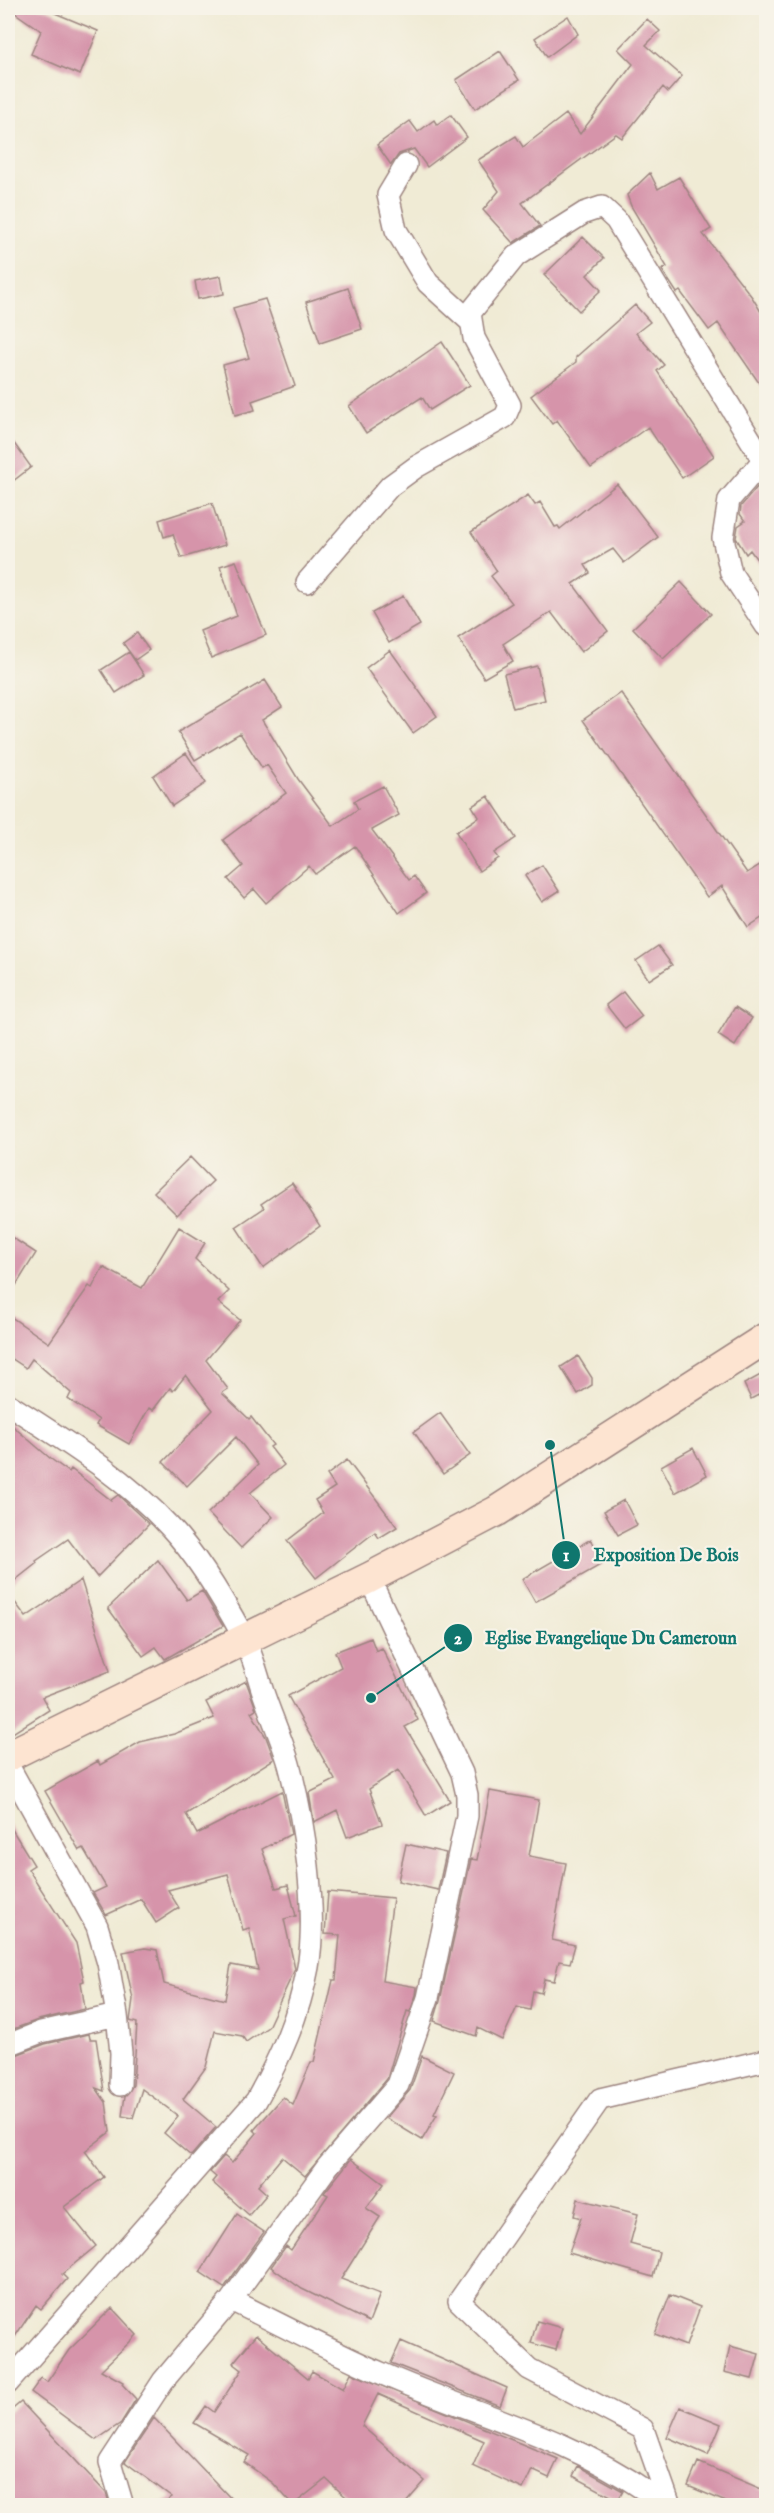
<svg xmlns="http://www.w3.org/2000/svg" width="774" height="2513" font-family="'IM FELL English',serif">
  <rect width="100%" height="100%" fill="#f7f3e8"/>
  <filter id="ink" filterUnits="userSpaceOnUse"><feTurbulence type="fractalNoise" baseFrequency=".0167" numOctaves="2"/><feDisplacementMap in="SourceGraphic" scale="12" xChannelSelector="R" yChannelSelector="G"/><feConvolveMatrix kernelMatrix="1 2 1 2 8 2 1 2 1" color-interpolation-filters="sRGB"/></filter>
  <filter id="wash" filterUnits="userSpaceOnUse"><feTurbulence type="fractalNoise" baseFrequency=".008" numOctaves="4" result="noise"/><feDisplacementMap in="SourceGraphic" scale="24" xChannelSelector="R" yChannelSelector="G"/><feGaussianBlur stdDeviation="1.35" result="paint"/><feColorMatrix in="noise" values="0 0 0 0 0 0 0 0 0 0 0 0 0 0 0 0 0 1.4 0 .05"/><feComposite in="paint" operator="in"/></filter>
  <g filter="url(#wash)">
    <rect width="100%" height="100%" fill="#f0ebd5"/>
    <g id="blocks">
      <path fill="#d694aa" d="M 8,8 L 43,8 L 98,31 L 80,75 L 31,54 L 41,31 Z
        M 568,16 L 578,34 L 547,57 L 535,38 Z
        M 647,19 L 660,31 L 646,45 L 682,76 L 668,92 L 663,87 L 622,138 L 616,134 L 522,203 L 540,226 L 513,243 L 483,210 L 499,191 L 478,160 L 516,136 L 523,147 L 566,114 L 580,134 L 633,64 L 618,49 Z
        M 500,51 L 519,80 L 475,109 L 456,80 Z
        M 451,115 L 467,137 L 427,167 L 414,149 L 399,154 L 391,165 L 377,145 L 410,121 L 418,132 L 434,120 L 437,125 Z
        M 650,173 L 658,189 L 679,177 L 711,229 L 703,234 L 752,297 L 766,320 L 766,393 L 718,323 L 709,330 L 680,291 L 677,293 L 662,270 L 667,267 L 631,206 L 627,195 Z
        M 583,237 L 604,258 L 587,275 L 601,290 L 579,311 L 544,275 Z
        M 221,276 L 224,294 L 198,299 L 195,281 Z
        M 348,288 L 362,329 L 320,343 L 306,302 Z
        M 265,299 L 295,386 L 252,401 L 255,410 L 235,415 L 223,365 L 249,358 L 233,308 Z
        M 635,305 L 650,322 L 636,333 L 664,365 L 657,371 L 714,456 L 682,478 L 648,427 L 591,468 L 557,420 L 552,424 L 531,396 L 576,362 L 576,357 Z
        M 442,342 L 470,385 L 430,410 L 422,397 L 366,433 L 349,406 Z
        M 8,435 L 31,467 L 8,485 Z
        M 617,484 L 658,537 L 624,563 L 613,549 L 585,565 L 590,573 L 573,584 L 608,631 L 581,652 L 551,612 L 503,644 L 513,661 L 484,678 L 458,638 L 512,603 L 491,576 L 497,571 L 471,532 L 528,495 L 535,505 L 540,502 L 555,527 L 558,526 L 560,529 Z
        M 759,485 L 766,494 L 766,572 L 750,550 L 746,554 L 736,538 L 738,526 L 745,521 L 740,514 L 741,506 Z
        M 212,503 L 225,545 L 181,558 L 173,534 L 164,537 L 159,520 Z
        M 236,561 L 266,635 L 211,658 L 200,631 L 237,616 L 220,566 Z
        M 681,582 L 711,614 L 663,659 L 633,628 Z
        M 403,596 L 420,625 L 389,643 L 372,613 Z
        M 137,633 L 149,650 L 135,660 L 123,643 Z
        M 390,650 L 437,716 L 413,733 L 366,668 Z
        M 129,652 L 144,675 L 116,693 L 101,670 Z
        M 537,666 L 545,700 L 513,708 L 504,674 Z
        M 265,680 L 282,707 L 262,720 L 298,779 L 333,826 L 358,809 L 354,801 L 383,786 L 399,815 L 372,830 L 409,880 L 414,876 L 426,893 L 399,913 L 355,846 L 315,874 L 309,866 L 266,903 L 254,889 L 244,898 L 228,879 L 243,866 L 223,840 L 286,793 L 267,765 L 262,768 L 240,733 L 195,760 L 178,732 Z
        M 621,693 L 747,873 L 766,861 L 766,915 L 748,927 L 722,886 L 707,897 L 583,720 Z
        M 186,753 L 206,783 L 172,806 L 153,776 Z
        M 488,796 L 516,838 L 494,853 L 498,858 L 479,871 L 456,832 L 479,817 L 472,806 Z
        M 542,865 L 559,891 L 542,902 L 525,876 Z
        M 658,946 L 672,965 L 649,980 L 636,961 Z
        M 623,992 L 642,1016 L 625,1029 L 606,1005 Z
        M 735,1007 L 752,1018 L 735,1046 L 718,1035 Z
        M 190,1157 L 213,1181 L 177,1215 L 154,1192 Z
        M 292,1183 L 320,1226 L 263,1268 L 236,1227 L 264,1208 L 261,1204 Z
        M 179,1227 L 205,1243 L 195,1259 L 229,1291 L 218,1302 L 240,1320 L 206,1360 L 228,1389 L 222,1393 L 249,1419 L 251,1417 L 273,1445 L 270,1447 L 284,1465 L 250,1493 L 273,1517 L 241,1548 L 208,1513 L 258,1465 L 236,1437 L 187,1486 L 163,1462 L 213,1410 L 186,1375 L 173,1391 L 170,1388 L 153,1410 L 149,1408 L 129,1444 L 96,1425 L 99,1420 L 68,1399 L 71,1393 L 32,1359 L 26,1368 L 8,1356 L 8,1315 L 49,1343 L 89,1286 L 92,1288 L 103,1267 L 142,1288 Z
        M 8,1235 L 36,1253 L 8,1298 Z
        M 578,1356 L 592,1378 L 592,1385 L 578,1394 L 561,1367 Z
        M 766,1372 L 766,1391 L 751,1399 L 744,1384 Z
        M 440,1413 L 470,1455 L 443,1474 L 414,1432 Z
        M 8,1422 L 51,1459 L 69,1472 L 71,1469 L 111,1500 L 118,1495 L 149,1524 L 97,1577 L 68,1539 L 36,1561 L 37,1563 L 8,1586 Z
        M 693,1448 L 707,1475 L 675,1493 L 661,1466 Z
        M 347,1460 L 397,1527 L 379,1538 L 375,1532 L 316,1578 L 287,1541 L 323,1513 L 315,1500 L 335,1487 L 327,1475 Z
        M 624,1500 L 637,1525 L 618,1535 L 604,1511 Z
        M 591,1539 L 604,1563 L 535,1602 L 522,1579 Z
        M 158,1560 L 187,1600 L 202,1591 L 223,1626 L 165,1659 L 156,1647 L 143,1656 L 108,1608 Z
        M 81,1580 L 110,1671 L 42,1697 L 49,1710 L 8,1736 L 8,1593 L 26,1617 Z
        M 371,1638 L 376,1651 L 382,1648 L 418,1720 L 405,1727 L 450,1801 L 426,1816 L 398,1770 L 369,1789 L 382,1824 L 347,1837 L 337,1810 L 314,1822 L 309,1793 L 335,1780 L 288,1696 L 341,1667 L 335,1652 Z
        M 246,1681 L 256,1709 L 251,1712 L 266,1737 L 274,1759 L 186,1814 L 197,1834 L 282,1791 L 291,1834 L 262,1849 L 276,1888 L 288,1885 L 296,1916 L 284,1919 L 295,1969 L 268,2027 L 246,2042 L 242,2036 L 215,2031 L 206,2067 L 183,2099 L 216,2127 L 191,2156 L 164,2133 L 178,2116 L 142,2089 L 133,2118 L 122,2116 L 125,2096 L 133,2085 L 137,2023 L 130,2021 L 133,1999 L 123,1952 L 145,1948 L 157,1950 L 164,1984 L 225,2000 L 231,1965 L 258,1970 L 249,1928 L 243,1930 L 228,1874 L 168,1890 L 179,1908 L 156,1923 L 141,1899 L 106,1915 L 93,1893 L 106,1887 L 83,1848 L 79,1850 L 45,1791 L 98,1761 L 100,1765 L 140,1742 L 174,1734 L 214,1718 L 206,1702 Z
        M 490,1791 L 539,1800 L 529,1856 L 566,1863 L 552,1940 L 575,1945 L 570,1963 L 559,1961 L 554,1981 L 544,1979 L 541,1993 L 533,1991 L 530,2010 L 517,2007 L 502,2040 L 478,2028 L 476,2036 L 434,2021 L 440,2001 L 471,1859 L 477,1860 Z
        M 8,1823 L 34,1865 L 28,1869 L 76,1943 L 84,1981 L 81,1982 L 85,2009 L 38,2020 L 8,2031 Z
        M 406,1844 L 446,1853 L 438,1890 L 398,1881 Z
        M 328,1892 L 393,1898 L 382,1981 L 417,1987 L 416,1995 L 410,2012 L 407,2011 L 387,2079 L 305,2176 L 282,2157 L 258,2186 L 267,2194 L 249,2215 L 212,2182 L 216,2177 L 210,2172 L 224,2156 L 232,2163 L 257,2133 L 254,2130 L 283,2097 L 293,2105 L 311,2062 L 314,2062 L 333,1980 L 336,1980 L 340,1935 L 325,1934 Z
        M 89,2034 L 90,2039 L 96,2039 L 104,2091 L 96,2088 L 106,2102 L 110,2132 L 85,2151 L 104,2177 L 64,2207 L 96,2246 L 62,2274 L 67,2279 L 41,2309 L 36,2305 L 8,2347 L 8,2058 L 45,2044 Z
        M 422,2056 L 454,2072 L 434,2114 L 437,2115 L 422,2140 L 386,2118 L 410,2090 Z
        M 351,2159 L 384,2184 L 366,2208 L 380,2217 L 341,2279 L 380,2294 L 369,2322 L 302,2289 L 271,2267 L 286,2246 L 291,2250 L 328,2195 L 324,2193 Z
        M 578,2199 L 638,2214 L 630,2244 L 659,2252 L 653,2277 L 569,2253 L 581,2218 L 574,2216 Z
        M 237,2214 L 264,2232 L 224,2288 L 200,2272 Z
        M 670,2295 L 700,2307 L 686,2346 L 655,2334 Z
        M 112,2308 L 137,2335 L 101,2370 L 123,2382 L 122,2384 L 136,2399 L 121,2423 L 96,2440 L 31,2392 L 41,2378 L 47,2382 L 69,2350 Z
        M 537,2321 L 562,2328 L 556,2350 L 531,2343 Z
        M 256,2335 L 308,2378 L 312,2371 L 343,2389 L 351,2373 L 558,2459 L 549,2478 L 532,2470 L 523,2489 L 473,2466 L 484,2441 L 378,2394 L 362,2426 L 425,2481 L 404,2505 L 355,2505 L 326,2479 L 293,2505 L 273,2483 L 244,2462 L 249,2455 L 194,2423 L 206,2406 L 214,2412 L 242,2370 L 233,2363 Z
        M 401,2341 L 507,2388 L 500,2406 L 391,2363 Z
        M 730,2346 L 759,2354 L 752,2379 L 724,2372 Z
        M 21,2402 L 106,2493 L 110,2505 L 15,2505 L 8,2499 L 8,2413 Z
        M 680,2407 L 721,2424 L 708,2455 L 667,2437 Z
        M 154,2418 L 237,2505 L 160,2505 L 172,2497 L 125,2462 Z
        M 698,2462 L 766,2491 L 766,2505 L 733,2505 L 688,2486 Z
        M 578,2466 L 623,2491 L 618,2500 L 573,2476 Z"/>
    </g>
  </g>
  <g filter="url(#ink)">
    <use href="#blocks" fill-opacity="0" stroke="#9d8580" stroke-width="1.5"/>
    <g fill="none" stroke-linecap="round" stroke-linejoin="round">
      <defs>
        <path id="street" d="M 406,165 L 388,195 L 396,230 L 428,283 L 471,322
          M 766,457 L 729,500 L 723,538 L 731,573 L 766,626
          M 307,582 L 390,486 L 416,467 L 505,417 L 510,405 L 474,338 L 470,313 L 516,256 L 584,213 L 602,207 L 616,220 L 763,460
          M 8,1404 C 65,1441 123,1476 170,1527 C 199,1558 223,1599 243,1636 C 252,1653 257,1674 263,1692 C 271,1716 282,1740 289,1764 C 304,1820 318,1910 308,1967 C 299,2016 280,2058 256,2101 L 8,2383
          M 8,1765 L 97,1926 L 108,1963 L 117,2015 L 121,2053 L 120,2085
          M 8,2045 L 41,2032 L 117,2015
          M 231,2300 C 282,2325 332,2352 383,2374 C 473,2414 567,2436 649,2493
          M 123,2506 L 110,2462 L 163,2381 L 231,2300 L 328,2166 L 398,2085 L 428,1998 L 467,1816 L 467,1795 L 462,1773 L 369,1578
          M 670,2506 L 643,2429 L 529,2369 L 459,2301 L 600,2099 L 766,2060"/>
        <path id="secondary" d="M 8,1756 L 369,1578 L 497,1511 L 766,1338"/>
      </defs>
      <use href="#street" stroke="#9d8580" stroke-width="24"/>
      <use href="#secondary" stroke="#9d8580" stroke-width="33"/>
      <use href="#street" stroke="#fff" stroke-width="21"/>
      <use href="#secondary" stroke="#fde4d1" stroke-width="30"/>
    </g>
  </g>
  <path fill="none" stroke="#0f766e" stroke-width="2" d="M550 1445L566 1555M371 1698L458 1638"/>
  <g fill="#0f766e" stroke="#f7f3e8" stroke-width="2">
    <circle cx="550" cy="1445" r="6"/>
    <circle cx="371" cy="1698" r="6"/>
    <circle cx="566" cy="1555" r="15"/>
    <circle cx="458" cy="1638" r="15"/>
  </g>
  <g font-size="18" text-anchor="middle" font-weight="bold" fill="#fff">
    <text x="566" y="1561">1</text>
    <text x="458" y="1644">2</text>
  </g>
  <g font-size="18" text-anchor="middle" font-weight="bold" fill="#0f766e" stroke="#f7f3e8" stroke-width="4.5" stroke-linejoin="round" paint-order="stroke">
    <text x="666" y="1561">Exposition De Bois</text>
    <text x="611" y="1644">Eglise Evangelique Du Cameroun</text>
  </g>
  <rect width="774" height="2513" fill="none" stroke="#f7f3e8" stroke-width="30"/>
</svg>
